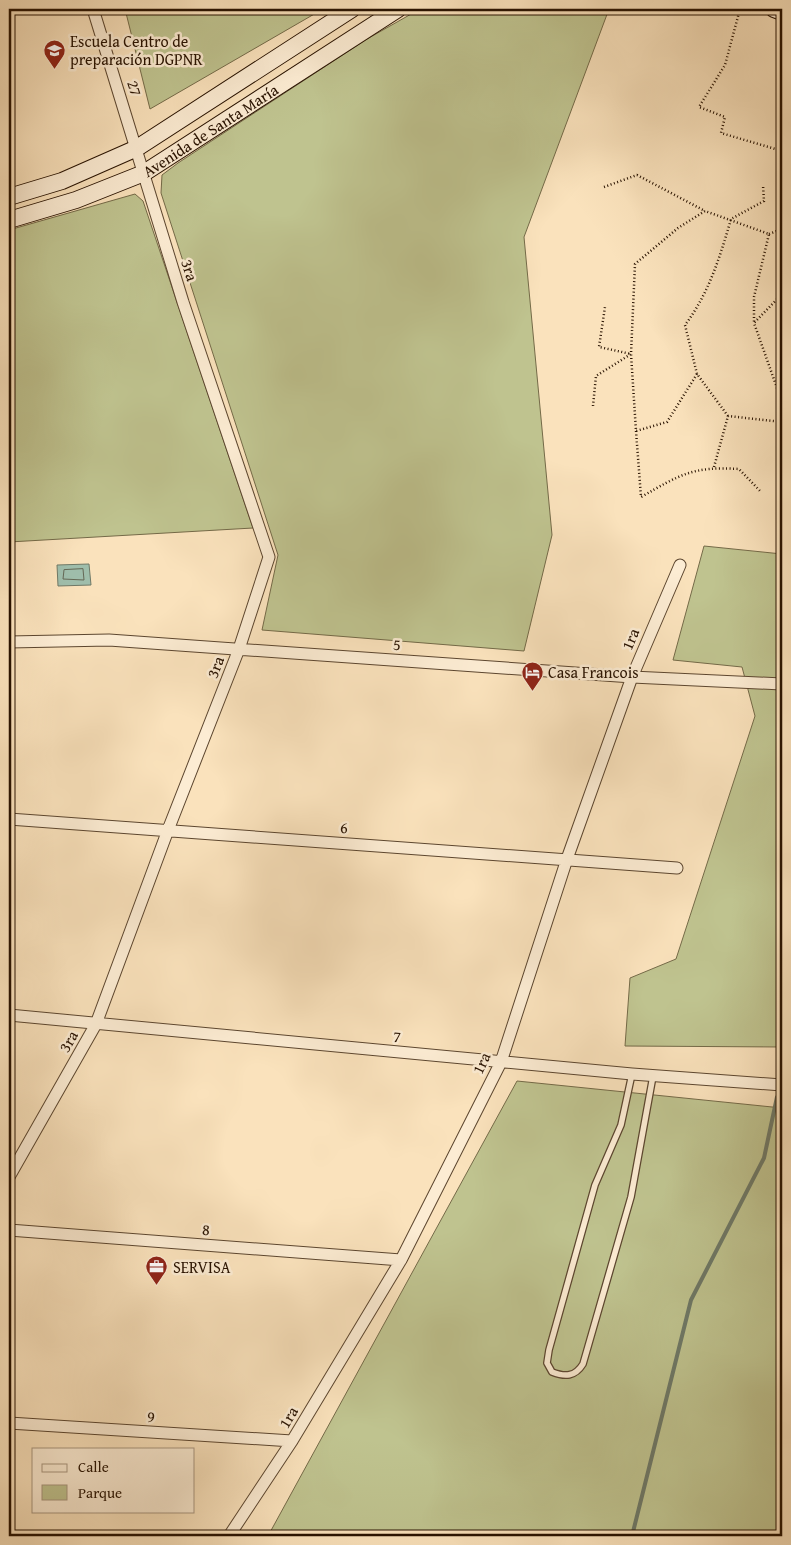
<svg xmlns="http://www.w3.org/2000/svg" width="791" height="1545" font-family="'Gentium Book Plus',serif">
  <rect width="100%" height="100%" fill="#fae2bc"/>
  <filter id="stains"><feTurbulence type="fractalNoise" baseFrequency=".004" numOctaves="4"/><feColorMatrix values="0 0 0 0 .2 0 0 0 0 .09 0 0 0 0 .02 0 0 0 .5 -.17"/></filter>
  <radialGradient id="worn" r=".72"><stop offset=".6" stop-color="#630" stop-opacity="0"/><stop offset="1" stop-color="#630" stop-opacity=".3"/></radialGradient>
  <path fill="#bfc38f" stroke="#746a48" d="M 125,9 L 323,9 L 150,109 Z
    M 420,9 L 609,9 L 524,237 L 552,535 L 524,651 L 262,630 L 278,555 L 161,193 L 162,175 L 178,163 L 367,39 Z
    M 135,194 L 143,201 L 253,528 L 9,542 L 9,230 Z
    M 704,546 L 782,554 L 782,1047 L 625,1046 L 630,978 L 676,959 L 755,716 L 742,667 L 673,660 Z
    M 517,1081 L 782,1108 L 782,1536 L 268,1536 Z"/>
  <path fill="#9fbeac" stroke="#6f7967" d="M 89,564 L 91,585 L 58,586 L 57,565 Z"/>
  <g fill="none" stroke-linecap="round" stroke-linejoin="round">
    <path stroke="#646856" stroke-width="1" d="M 83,569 L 84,580 L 63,579 L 64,570 Z"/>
    <path stroke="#6f7967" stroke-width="4" d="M 632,1536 L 691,1300 L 764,1158 L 777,1097"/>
    <defs>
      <path id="lane" d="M 632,1074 L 621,1125 L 595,1185 L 549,1350 L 547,1363 L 552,1372 C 565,1377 575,1377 583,1364 L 631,1197 L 653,1076"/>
      <path id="street" d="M 9,642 L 109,640 L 632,677 L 782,684
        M 9,819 L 677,868
        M 9,1015 L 632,1074 L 782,1085
        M 9,1177 L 96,1024 L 168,830 L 239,649 L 269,557 L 183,302 L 93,9
        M 9,1230 L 401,1260
        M 9,1423 L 292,1441
        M 229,1536 L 292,1441 L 401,1260 L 501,1062 L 567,859 L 632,677 L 680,565"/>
      <g id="secondary">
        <path d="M 774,9 L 782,12"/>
        <path d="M 9,197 L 62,181 L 137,148 L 352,9"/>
        <path id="s1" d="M 9,220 L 76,200 L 144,173 L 398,9"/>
      </g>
    </defs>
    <use href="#lane" stroke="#5c462f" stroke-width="8"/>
    <use href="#street" stroke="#5c462f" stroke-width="13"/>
    <use href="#secondary" stroke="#281200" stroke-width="18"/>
    <path stroke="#281200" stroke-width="2.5" stroke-dasharray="1 2.5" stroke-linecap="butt" d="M 740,9 L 725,65 L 699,107 L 725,117 L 721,133 L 782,151
      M 604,187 L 637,175 L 705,211
      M 769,234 L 782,229
      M 782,294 L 754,323 L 782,402
      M 697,374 L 667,422 L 636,431 L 631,354 L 635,264 L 678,228 L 705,211 L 769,234 L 754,297 L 754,323
      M 593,406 L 596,376 L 631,354 L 599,347 L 605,307
      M 728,416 L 697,374 L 685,325 C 709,293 720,257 731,219 L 764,201 L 763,185
      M 636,431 L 641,497 C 680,475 692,466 739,469 L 761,492
      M 714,467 L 728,416 L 782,422"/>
    <use href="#lane" stroke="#fcecd3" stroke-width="5.5"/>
    <use href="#street" stroke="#fcecd3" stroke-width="11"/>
    <use href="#secondary" stroke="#fcecd3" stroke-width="16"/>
  </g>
  <defs>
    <symbol id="university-pin" viewBox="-11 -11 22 30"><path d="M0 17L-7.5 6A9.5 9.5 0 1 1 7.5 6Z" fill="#8f2418" stroke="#fcecd3"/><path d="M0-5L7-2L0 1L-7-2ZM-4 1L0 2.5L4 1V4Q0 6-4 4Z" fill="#fff"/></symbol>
    <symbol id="hotel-pin" viewBox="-11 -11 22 30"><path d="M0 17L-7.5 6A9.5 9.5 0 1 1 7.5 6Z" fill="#8f2418" stroke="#fcecd3"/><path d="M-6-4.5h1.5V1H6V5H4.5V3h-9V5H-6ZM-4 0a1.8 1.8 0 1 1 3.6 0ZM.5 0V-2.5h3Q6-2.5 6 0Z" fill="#fff"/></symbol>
    <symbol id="office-pin" viewBox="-11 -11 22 30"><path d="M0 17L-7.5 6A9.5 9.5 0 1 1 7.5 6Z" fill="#8f2418" stroke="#fcecd3"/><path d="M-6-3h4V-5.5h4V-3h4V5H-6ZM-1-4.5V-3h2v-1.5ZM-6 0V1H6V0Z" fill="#fff"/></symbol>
  </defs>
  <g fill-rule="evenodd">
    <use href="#university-pin" x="42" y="38" width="25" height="34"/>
    <use href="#hotel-pin" x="520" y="660" width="25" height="34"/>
    <use href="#office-pin" x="144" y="1254" width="25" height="34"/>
  </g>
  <g text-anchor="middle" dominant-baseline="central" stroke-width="5" stroke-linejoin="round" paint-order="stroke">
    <g font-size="16" fill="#281200" stroke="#fcecd3" text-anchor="start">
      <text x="70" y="41">Escuela Centro de<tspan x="70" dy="18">preparación DGPNR</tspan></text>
      <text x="548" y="672">Casa Francois</text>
      <text x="173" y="1267">SERVISA</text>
    </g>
    <g font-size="16" fill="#281200" stroke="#fcecd3">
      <text transform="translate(135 88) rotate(72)">27</text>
      <text stroke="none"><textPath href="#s1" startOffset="222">Avenida de Santa María</textPath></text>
      <text transform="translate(190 270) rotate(73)">3ra</text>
      <text transform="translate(630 639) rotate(-67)">1ra</text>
      <text transform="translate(397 644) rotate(4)">5</text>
      <text transform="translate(215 667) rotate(-69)">3ra</text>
      <text transform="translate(344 827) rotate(4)">6</text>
      <text transform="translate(397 1036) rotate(5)">7</text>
      <text transform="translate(68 1041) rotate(-60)">3ra</text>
      <text transform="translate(481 1063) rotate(-65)">1ra</text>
      <text transform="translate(206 1229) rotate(4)">8</text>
      <text transform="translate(151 1416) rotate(4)">9</text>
      <text transform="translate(288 1417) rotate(-59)">1ra</text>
    </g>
  </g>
  <rect width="791" height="1545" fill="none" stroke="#fae2bc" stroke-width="30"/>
  <rect x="10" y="10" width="771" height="1525" fill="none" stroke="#281200" stroke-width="2.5"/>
  <rect x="15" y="15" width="761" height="1515" fill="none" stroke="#281200"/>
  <rect x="32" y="1448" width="162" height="65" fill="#fcecd3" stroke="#a7957f"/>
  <rect x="42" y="1464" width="25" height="8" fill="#fcecd3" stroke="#a7957f"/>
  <text x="78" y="1472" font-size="15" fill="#281200">Calle</text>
  <rect x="42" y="1485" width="25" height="15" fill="#bfc38f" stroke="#a7957f"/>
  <text x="78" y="1498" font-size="15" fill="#281200">Parque</text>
  <rect width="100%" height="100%" filter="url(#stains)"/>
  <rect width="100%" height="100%" fill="url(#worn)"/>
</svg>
